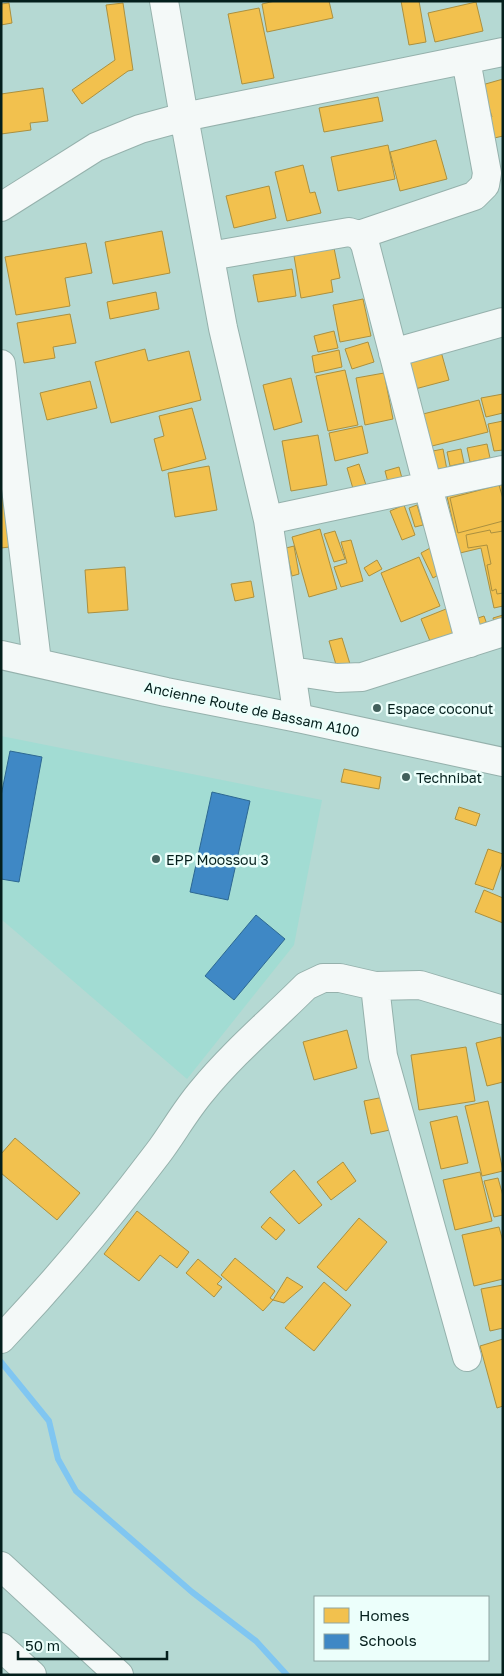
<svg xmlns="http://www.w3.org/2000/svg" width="504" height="1676" font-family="'Golos Text',sans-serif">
  <rect width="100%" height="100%" fill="#b5d9d3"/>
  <path fill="#a2dcd3" d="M 1,736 L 322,800 L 294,945 L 187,1079 L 1,919 Z"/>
  <path fill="#f2c14e" stroke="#ab903f" d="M 275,1 L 329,1 L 333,18 L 267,32 L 262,4 Z
    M 401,1 L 419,1 L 426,42 L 409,45 Z
    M 476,2 L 483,31 L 435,42 L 428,13 Z
    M 9,3 L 12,23 L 1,25 L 1,4 Z
    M 123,3 L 133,70 L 128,71 L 82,104 L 72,90 L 115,60 L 106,5 Z
    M 259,8 L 274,78 L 242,84 L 228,14 Z
    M 503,79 L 503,136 L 490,139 L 484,120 L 492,117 L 482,85 Z
    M 43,88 L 48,121 L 30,123 L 31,130 L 1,134 L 1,94 Z
    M 378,97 L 383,121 L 324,132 L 319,108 Z
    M 436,140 L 447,179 L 400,191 L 390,152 Z
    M 388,145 L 395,179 L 338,191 L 331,157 Z
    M 303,165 L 310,193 L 315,192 L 321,213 L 287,221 L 275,172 Z
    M 269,186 L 276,218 L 234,228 L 226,196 Z
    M 162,231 L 170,273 L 113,284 L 105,242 Z
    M 86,243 L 92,273 L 65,278 L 70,306 L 16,315 L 5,257 Z
    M 334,248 L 340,278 L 331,280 L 333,292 L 301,298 L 294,256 Z
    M 292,269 L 296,296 L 258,302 L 253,275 Z
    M 156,292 L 159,309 L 110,319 L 107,302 Z
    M 363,299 L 371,336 L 340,342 L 333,305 Z
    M 70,314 L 76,343 L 53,347 L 55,358 L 24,363 L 17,323 Z
    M 334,331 L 338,348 L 318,352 L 314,336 Z
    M 368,342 L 374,362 L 352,369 L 345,349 Z
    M 440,348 L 449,380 L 415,389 L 406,357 Z
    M 145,349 L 148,361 L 189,351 L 201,400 L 111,423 L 95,362 Z
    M 339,350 L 342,367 L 315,373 L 312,356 Z
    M 345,370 L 358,425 L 328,431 L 316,376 Z
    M 384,373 L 393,419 L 365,425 L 356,378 Z
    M 291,378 L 302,422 L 274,430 L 263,385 Z
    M 90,381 L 97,408 L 47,420 L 40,393 Z
    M 503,394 L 503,413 L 486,417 L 481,398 Z
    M 479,400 L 488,432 L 428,447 L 419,415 Z
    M 192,408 L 206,459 L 162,471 L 154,439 L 164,436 L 159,416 Z
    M 503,421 L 503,450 L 494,451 L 488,424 Z
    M 362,426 L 368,453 L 335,461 L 329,433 Z
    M 318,435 L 327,485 L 291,491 L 282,441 Z
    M 487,444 L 490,458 L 470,462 L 467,448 Z
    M 443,449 L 447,470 L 432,472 L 428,452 Z
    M 461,449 L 464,463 L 450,466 L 447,452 Z
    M 359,464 L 367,488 L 354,492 L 347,468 Z
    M 209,466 L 217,510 L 175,517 L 168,473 Z
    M 399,467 L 403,482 L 389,486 L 385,471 Z
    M 503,479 L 503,606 L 494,608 L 481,548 L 460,553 L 446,492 Z
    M 499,485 L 503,499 L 503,521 L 458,533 L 450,498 Z
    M 12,495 L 18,546 L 1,548 L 1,496 Z
    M 404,505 L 415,535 L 402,540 L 390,511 Z
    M 417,505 L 423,525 L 415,527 L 409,508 Z
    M 320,529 L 337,589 L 309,597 L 292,537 Z
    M 490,530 L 491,533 L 503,531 L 503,593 L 497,594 L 496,589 L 492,591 L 487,565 L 491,564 L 487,545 L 468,548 L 466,535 Z
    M 335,531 L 345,559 L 334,562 L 324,534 Z
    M 351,540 L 363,581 L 341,587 L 334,567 L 347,563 L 341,542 Z
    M 294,546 L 299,574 L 292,576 L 286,548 Z
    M 432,547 L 444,572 L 433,578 L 421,553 Z
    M 419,557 L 440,606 L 401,622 L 381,573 Z
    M 377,560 L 382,569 L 369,576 L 364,568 Z
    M 125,567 L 128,610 L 88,613 L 85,570 Z
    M 251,581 L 254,597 L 235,601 L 231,584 Z
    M 446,609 L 457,636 L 432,646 L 421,619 Z
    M 503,615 L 503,628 L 496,630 L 493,618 Z
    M 484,616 L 488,627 L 473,633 L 469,621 Z
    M 342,638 L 350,664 L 337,668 L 329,641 Z
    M 344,769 L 381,777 L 379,789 L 341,782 Z
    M 459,807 L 480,814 L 476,826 L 455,819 Z
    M 488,849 L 503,854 L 503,861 L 493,890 L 475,884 Z
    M 484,890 L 503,898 L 503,923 L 475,912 Z
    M 347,1030 L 357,1068 L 314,1080 L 303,1042 Z
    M 501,1037 L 503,1082 L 487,1086 L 476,1043 Z
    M 466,1047 L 475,1101 L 419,1110 L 411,1055 Z
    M 384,1097 L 390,1130 L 371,1134 L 364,1101 Z
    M 488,1101 L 503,1171 L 482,1176 L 465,1106 Z
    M 457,1116 L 468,1163 L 441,1169 L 430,1122 Z
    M 15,1138 L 80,1193 L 57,1220 L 1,1173 L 1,1154 Z
    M 343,1162 L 356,1181 L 331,1200 L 317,1182 Z
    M 294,1170 L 322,1205 L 299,1224 L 270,1192 Z
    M 480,1172 L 492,1221 L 455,1230 L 443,1180 Z
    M 498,1178 L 503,1196 L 503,1215 L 494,1217 L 484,1181 Z
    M 137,1211 L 189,1252 L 177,1268 L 160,1255 L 139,1281 L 104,1254 Z
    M 270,1217 L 285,1230 L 276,1240 L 261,1227 Z
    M 359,1218 L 387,1242 L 346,1291 L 317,1267 Z
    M 499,1227 L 503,1241 L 503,1279 L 474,1286 L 462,1235 Z
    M 235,1258 L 275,1291 L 270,1298 L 273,1300 L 263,1311 L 221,1275 Z
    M 198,1259 L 222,1279 L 217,1284 L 222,1287 L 214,1297 L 186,1273 Z
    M 287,1277 L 303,1287 L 284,1303 L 273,1300 Z
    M 324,1282 L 351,1305 L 314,1351 L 285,1328 Z
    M 503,1285 L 503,1328 L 490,1331 L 481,1289 Z
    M 503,1339 L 503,1406 L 497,1408 L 480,1346 Z"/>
  <path fill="#3f88c5" stroke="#2d6892" d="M 10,751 L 42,757 L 19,882 L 1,879 L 1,796 Z
    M 212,792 L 250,801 L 228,900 L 190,892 Z
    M 256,915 L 285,939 L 234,1000 L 205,976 Z"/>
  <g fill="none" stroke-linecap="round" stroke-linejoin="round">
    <path stroke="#80c6f1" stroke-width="6" d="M 1,1362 L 49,1421 L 58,1459 L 76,1491 L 192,1592 L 256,1641 L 287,1675"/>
    <defs>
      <path id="minor" d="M 164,1 L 184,117 L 223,328 L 268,520 L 298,718
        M 1,207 L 96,147 L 140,129 L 184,117 L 503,52
        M 359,235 L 474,196 L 485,185 L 487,173 L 466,60
        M 210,256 L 349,232 L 359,235 L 365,244 L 428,487 L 470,643
        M 393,353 L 503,322
        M 1,364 L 37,662
        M 268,520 L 503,470
        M 291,671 L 337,678 L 362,677 L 503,632
        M 375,986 L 383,1056 L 467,1357
        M 1,1339 C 57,1280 109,1218 158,1153 C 173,1133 185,1111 202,1091 C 233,1053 271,1021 306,986 L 323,978 L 340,978 L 375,986 L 420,985 L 503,1010"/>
      <path id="major" d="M 1,655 L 166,692 L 298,718 L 503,762"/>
      <path id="highway" d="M 1,1566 L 119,1675
        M 1,1647 L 32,1675"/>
    </defs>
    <use href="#minor" stroke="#95b1ac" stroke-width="30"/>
    <use href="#major" stroke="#95b1ac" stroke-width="30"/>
    <use href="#highway" stroke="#95b1ac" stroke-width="30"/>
    <use href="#minor" stroke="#f4f9f8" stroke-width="28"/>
    <use href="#major" stroke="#f4f9f8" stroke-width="28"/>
    <use href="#highway" stroke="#f4f9f8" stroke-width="28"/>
  </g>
  <g fill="#42605c" stroke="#ecfffb" stroke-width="2">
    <circle cx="377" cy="708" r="5"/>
    <circle cx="406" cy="777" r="5"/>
    <circle cx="156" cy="859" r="5"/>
  </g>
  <g text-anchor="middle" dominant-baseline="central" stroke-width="5" stroke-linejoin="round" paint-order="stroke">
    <g font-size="14" fill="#041f1c" stroke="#ecfffb" text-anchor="start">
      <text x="387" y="708">Espace coconut</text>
      <text x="416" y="777">Technibat</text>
      <text x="166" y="859">EPP Moossou 3</text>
    </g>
    <g font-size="14" fill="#041f1c" stroke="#ecfffb">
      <text transform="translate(252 709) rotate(12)">Ancienne Route de Bassam A100</text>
    </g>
  </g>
  <rect width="504" height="1676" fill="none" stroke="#041f1c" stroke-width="5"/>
  <rect x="314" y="1596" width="175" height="65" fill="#ecfffb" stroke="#8fa5a2"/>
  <rect x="324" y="1608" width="25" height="15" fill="#f2c14e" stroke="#8fa5a2"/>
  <text x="359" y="1621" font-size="15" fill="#041f1c">Homes</text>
  <rect x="324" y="1634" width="25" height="15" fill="#3f88c5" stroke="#8fa5a2"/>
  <text x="359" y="1646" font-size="15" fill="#041f1c">Schools</text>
  <path d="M18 1651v8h149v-8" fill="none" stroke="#041f1c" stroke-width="2.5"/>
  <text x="25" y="1651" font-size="15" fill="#041f1c" stroke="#ecfffb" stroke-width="4" paint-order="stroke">50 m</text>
</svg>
